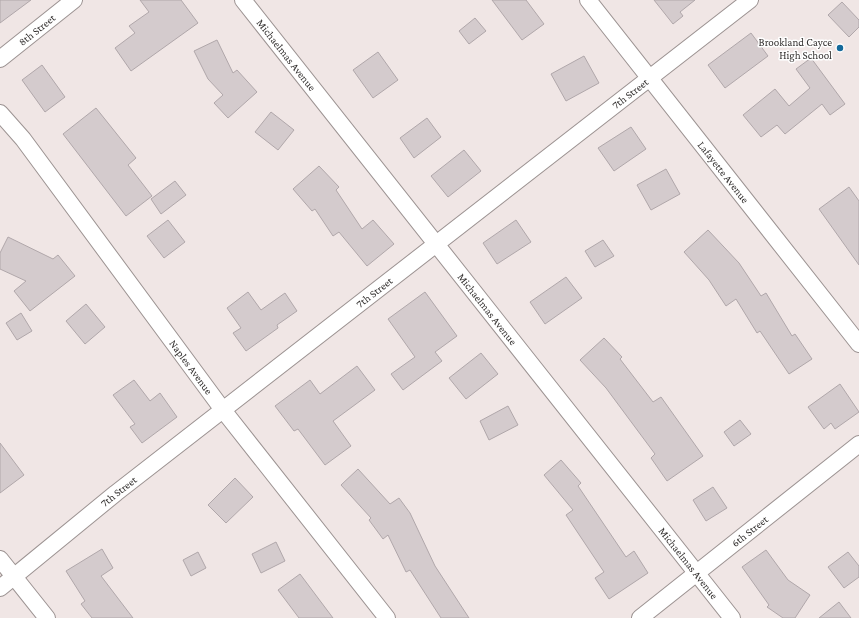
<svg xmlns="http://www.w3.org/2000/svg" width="859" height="618" font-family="'Crimson Pro',serif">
  <rect width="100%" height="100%" fill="#f0e6e5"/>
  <path fill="#d4cbcd" stroke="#b0a7aa" d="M 0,0 L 31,0 L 0,23 Z
    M 140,0 L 181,0 L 198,23 L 131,71 L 115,48 L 135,33 L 129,26 L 149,12 Z
    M 492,0 L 526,0 L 544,24 L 522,40 Z
    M 654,0 L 695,0 L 680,12 L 683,16 L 673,24 Z
    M 842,2 L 859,20 L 859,27 L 849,37 L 828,15 Z
    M 475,18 L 486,31 L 469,44 L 459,31 Z
    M 751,33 L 768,56 L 725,88 L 708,65 Z
    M 217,40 L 233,73 L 237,70 L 257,92 L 228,118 L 214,103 L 223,95 L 208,79 L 194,51 Z
    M 378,52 L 398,80 L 373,98 L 353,70 Z
    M 584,56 L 599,83 L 566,101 L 551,74 Z
    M 811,58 L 845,104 L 830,115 L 822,104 L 785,134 L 777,125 L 761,137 L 743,115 L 775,89 L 789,106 L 810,88 L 796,69 Z
    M 42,65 L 65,97 L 45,112 L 22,80 Z
    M 96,108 L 136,158 L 128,165 L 152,196 L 126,216 L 63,134 Z
    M 271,112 L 294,130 L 278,150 L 255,132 Z
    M 427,118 L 441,137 L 414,158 L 400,138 Z
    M 631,127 L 646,149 L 614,171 L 598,148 Z
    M 464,150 L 481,171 L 448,197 L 431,176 Z
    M 319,166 L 339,187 L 336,190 L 362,229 L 373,220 L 394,244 L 367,266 L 339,232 L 333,236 L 315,209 L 312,211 L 293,189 Z
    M 666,169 L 680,194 L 651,210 L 637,185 Z
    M 175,181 L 186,195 L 161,214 L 151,199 Z
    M 849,187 L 859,201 L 859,265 L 819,209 Z
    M 168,220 L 185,242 L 164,258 L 147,236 Z
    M 516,220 L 531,242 L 497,264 L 483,243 Z
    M 708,230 L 739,263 L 761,296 L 766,293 L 792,336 L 795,334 L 812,359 L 789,374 L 760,331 L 757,333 L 736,299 L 726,306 L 709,280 L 684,252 Z
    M 8,237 L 53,259 L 58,255 L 75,276 L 30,311 L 14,291 L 26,281 L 0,269 L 0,253 Z
    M 603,240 L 614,256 L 595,267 L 585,251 Z
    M 566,277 L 582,298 L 545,324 L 530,302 Z
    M 248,292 L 261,310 L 285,293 L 297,311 L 277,325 L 278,328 L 246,351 L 233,333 L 241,328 L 227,308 Z
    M 425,292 L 457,336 L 435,352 L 442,361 L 403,390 L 391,374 L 415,357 L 388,319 Z
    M 86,304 L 105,327 L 85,344 L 66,321 Z
    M 21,313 L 32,331 L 17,340 L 6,323 Z
    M 604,338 L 622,357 L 620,359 L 653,402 L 661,397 L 703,456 L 667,481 L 651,458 L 655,454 L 606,388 L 580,360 Z
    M 481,353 L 498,374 L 466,399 L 449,378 Z
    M 357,366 L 375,390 L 333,421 L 351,446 L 325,465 L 298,429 L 294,431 L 275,406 L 310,380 L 320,394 Z
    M 134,380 L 150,401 L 160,393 L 177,417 L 142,443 L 130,427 L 135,424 L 113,395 Z
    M 840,384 L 859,412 L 835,429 L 831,423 L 824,429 L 808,407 Z
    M 508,406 L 518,425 L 489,440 L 480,421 Z
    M 740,420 L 751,434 L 734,446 L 724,432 Z
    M 0,443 L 24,475 L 0,493 Z
    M 561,460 L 581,483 L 578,486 L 626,557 L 634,551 L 648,573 L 609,599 L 595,578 L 604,572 L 566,515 L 573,510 L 544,475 Z
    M 358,469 L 390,504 L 399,498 L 410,513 L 435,566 L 469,618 L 441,618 L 410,570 L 406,572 L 388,535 L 383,539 L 369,520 L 371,518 L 341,485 Z
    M 235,478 L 253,497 L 226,523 L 208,505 Z
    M 713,487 L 727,508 L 706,521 L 693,500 Z
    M 276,542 L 285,561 L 261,573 L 252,554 Z
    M 102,549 L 113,568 L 101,576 L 133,618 L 92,618 L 81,604 L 85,601 L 66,571 Z
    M 766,550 L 788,580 L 810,595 L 795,618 L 783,618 L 767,607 L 769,605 L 742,567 Z
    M 198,552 L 206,568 L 191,576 L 183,560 Z
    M 848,552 L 859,566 L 859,577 L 844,588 L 828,567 Z
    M 300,574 L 333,618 L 299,618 L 278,590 Z
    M 839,602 L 851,618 L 819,618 Z"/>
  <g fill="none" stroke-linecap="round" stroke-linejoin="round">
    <defs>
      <g id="minor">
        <path id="s1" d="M 243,0 L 732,618"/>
        <path id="s2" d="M 588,0 L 859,344"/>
        <path id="s3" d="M 0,59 L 74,0"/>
        <path id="s4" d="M 0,113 L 23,139 L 223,410 L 387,618"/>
        <path d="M 0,559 L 47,618"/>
        <path id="s5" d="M 0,588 L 116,493 L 750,0"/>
        <path id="s6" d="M 640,618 L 859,444"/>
      </g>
    </defs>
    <use href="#minor" stroke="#9c9392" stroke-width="18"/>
    <use href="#minor" stroke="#fff" stroke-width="16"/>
  </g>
  <circle fill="#14699a" stroke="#fff" stroke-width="1.5" cx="840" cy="48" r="4"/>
  <g text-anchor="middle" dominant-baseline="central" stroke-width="3" stroke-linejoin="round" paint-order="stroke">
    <g font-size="11" fill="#343130" stroke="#fff">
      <text stroke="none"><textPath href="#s3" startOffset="47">8th Street</textPath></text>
      <text stroke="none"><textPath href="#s1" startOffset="70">Michaelmas Avenue</textPath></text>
      <text stroke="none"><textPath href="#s5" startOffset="801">7th Street</textPath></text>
      <text stroke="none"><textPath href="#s2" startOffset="219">Lafayette Avenue</textPath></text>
      <text stroke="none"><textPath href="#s5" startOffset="477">7th Street</textPath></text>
      <text stroke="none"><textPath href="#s1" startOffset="394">Michaelmas Avenue</textPath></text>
      <text stroke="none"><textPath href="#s4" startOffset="318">Naples Avenue</textPath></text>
      <text stroke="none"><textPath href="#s5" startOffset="153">7th Street</textPath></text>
      <text stroke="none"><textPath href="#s6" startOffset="140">6th Street</textPath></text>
      <text stroke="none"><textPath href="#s1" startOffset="718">Michaelmas Avenue</textPath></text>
    </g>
    <g font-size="11" fill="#343130" stroke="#fff" text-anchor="end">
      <text x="832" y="42">Brookland Cayce<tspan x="832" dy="13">High School</tspan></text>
    </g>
  </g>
</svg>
